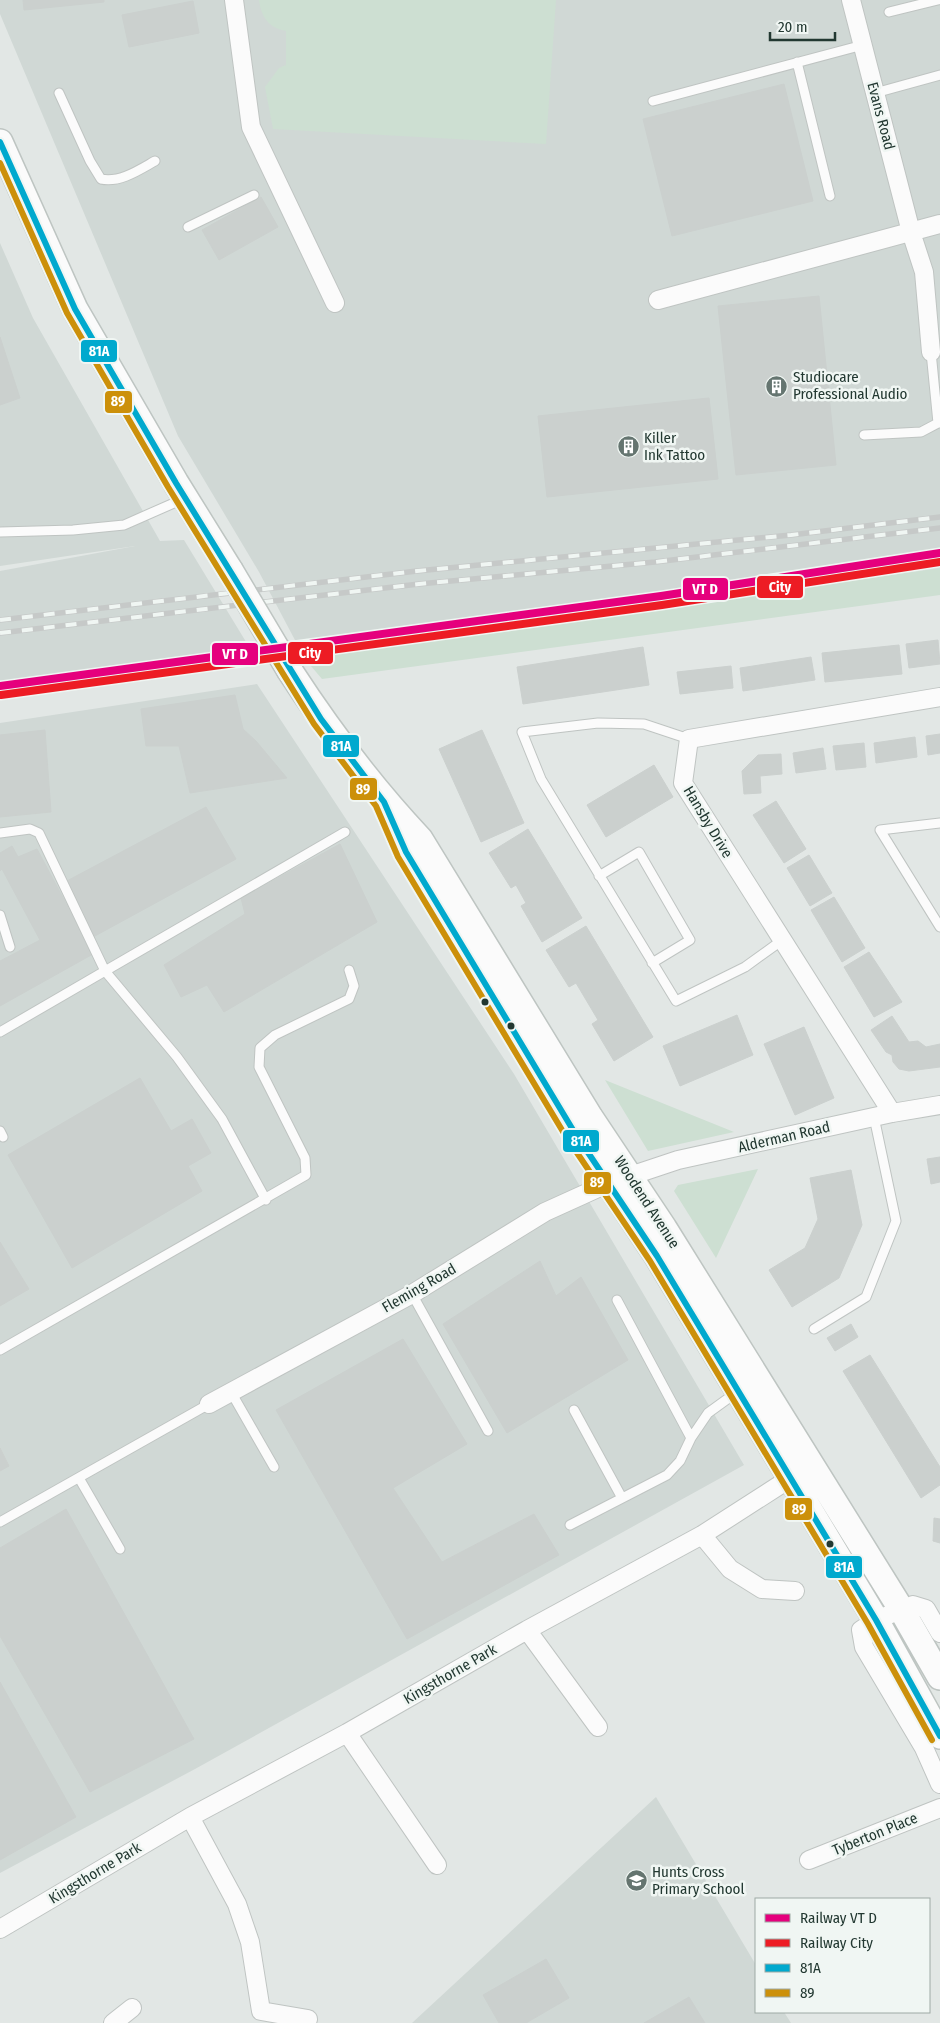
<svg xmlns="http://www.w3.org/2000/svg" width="940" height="2023" font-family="'Fira Sans Condensed',sans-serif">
  <rect width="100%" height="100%" fill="#e2e7e5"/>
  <path fill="#d0d8d5" d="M 0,0 L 940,0 L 940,568 L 305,659 L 259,572 L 178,436 L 0,14 Z
    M 0,243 L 33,318 L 160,541 L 184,540 L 257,660 L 0,697 L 0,571 L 135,546 L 0,566 Z
    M 257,684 L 514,1074 L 744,1465 L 195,1769 L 0,1873 L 0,723 Z
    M 656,1797 L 756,1965 L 756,2012 L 784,2012 L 791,2023 L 412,2023 Z"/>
  <path fill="#cddfd2" d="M 259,0 L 556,0 L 546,144 L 273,129 L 265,87 L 279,68 L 286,65 L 286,31 C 269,28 261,17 259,0 Z
    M 940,568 L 940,595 L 322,679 L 305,659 Z
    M 605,1080 L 734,1132 L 648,1151 Z
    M 758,1169 L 716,1258 L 674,1191 L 678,1185 Z"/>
  <path fill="#cbd0ce" stroke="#cbd0ce" d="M 23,0 L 104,0 L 104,2 L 24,10 Z
    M 193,1 L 199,33 L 129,47 L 122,15 Z
    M 784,84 L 813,201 L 672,236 L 643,119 Z
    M 261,197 L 278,227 L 219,260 L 202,230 Z
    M 819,296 L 836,465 L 736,475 L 718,306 Z
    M 0,337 L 20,398 L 0,405 Z
    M 709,398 L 718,479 L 547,497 L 538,416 Z
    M 938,640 L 940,664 L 909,668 L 906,644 Z
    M 899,645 L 902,674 L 825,682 L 822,653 Z
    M 643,647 L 649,685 L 523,704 L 517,667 Z
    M 811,657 L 815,680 L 743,691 L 740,668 Z
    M 731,666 L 733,688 L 680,694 L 677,672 Z
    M 235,695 L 243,729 L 256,741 L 287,778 L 190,793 L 179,746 L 146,746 L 141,709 Z
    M 45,730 L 51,812 L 0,817 L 0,735 Z
    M 482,730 L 524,823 L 481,842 L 439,749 Z
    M 940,734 L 940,753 L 928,755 L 926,736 Z
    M 915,737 L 917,757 L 876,763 L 874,743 Z
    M 864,743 L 866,767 L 836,770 L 833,746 Z
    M 823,748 L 826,769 L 796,773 L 793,753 Z
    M 781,754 L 782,774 L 760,776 L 761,793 L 744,794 L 742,771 L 758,755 Z
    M 654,765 L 673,797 L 606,837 L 587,805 Z
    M 776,801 L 806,849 L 784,863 L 753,815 Z
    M 206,807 L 236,859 L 93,937 L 65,882 Z
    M 528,829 L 582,918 L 542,942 L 521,906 L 526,903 L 516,885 L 511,888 L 489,853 Z
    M 340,844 L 377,922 L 224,1012 L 207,985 L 181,997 L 164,965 L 245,914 L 241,898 Z
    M 12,846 L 18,857 L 37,849 L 93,954 L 0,1006 L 0,961 L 40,940 L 2,869 L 0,871 L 0,853 Z
    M 809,855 L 832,893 L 810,906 L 787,868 Z
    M 834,897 L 865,948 L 842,962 L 811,910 Z
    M 586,926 L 653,1037 L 614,1061 L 592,1024 L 598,1020 L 576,983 L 569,987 L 546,950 Z
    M 869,952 L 902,1002 L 874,1017 L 844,967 Z
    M 737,1015 L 753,1055 L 680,1086 L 663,1046 Z
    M 892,1016 L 909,1042 L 918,1041 L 926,1047 L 940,1044 L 940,1067 L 909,1071 L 899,1069 L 893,1062 L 892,1055 L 886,1052 L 871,1030 Z
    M 804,1027 L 834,1098 L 795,1115 L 764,1044 Z
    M 140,1078 L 171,1131 L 192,1119 L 211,1153 L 188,1166 L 202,1191 L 72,1268 L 8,1155 Z
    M 940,1157 L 940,1182 L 931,1184 L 927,1159 Z
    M 851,1170 L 862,1225 L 839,1278 L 792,1307 L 769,1270 L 805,1248 L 818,1219 L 810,1178 Z
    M 0,1242 L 29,1289 L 0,1306 Z
    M 540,1261 L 556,1296 L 581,1277 L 628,1360 L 507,1433 L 443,1324 Z
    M 851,1324 L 858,1337 L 835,1351 L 827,1338 Z
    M 403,1339 L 467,1444 L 393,1488 L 442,1562 L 534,1514 L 559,1555 L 407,1639 L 276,1410 Z
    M 870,1355 L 940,1467 L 940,1485 L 921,1498 L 843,1371 Z
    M 0,1448 L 9,1466 L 0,1471 Z
    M 66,1509 L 194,1739 L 90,1792 L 0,1636 L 0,1548 Z
    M 934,1518 L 940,1519 L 940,1543 L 933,1541 Z
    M 0,1682 L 76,1817 L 0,1860 Z
    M 546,1959 L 569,1998 L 526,2023 L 499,2023 L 483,1995 Z
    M 689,1997 L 705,2023 L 644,2023 Z"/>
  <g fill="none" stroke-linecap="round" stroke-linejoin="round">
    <defs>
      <path id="lane" d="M 889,12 L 938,0
        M 797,62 L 830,196
        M 59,93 L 90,161 L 101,179 C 120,183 139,170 155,161
        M 875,93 L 940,75
        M 653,101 L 863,45
        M 188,227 L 254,195
        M 931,352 L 938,423 L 940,423
        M 864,435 L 921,432 L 938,423
        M 0,532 L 73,530 L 124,525 L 183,499
        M 689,739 L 644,724 L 598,723 L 522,732 L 541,779 L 676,1001 L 745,967 L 781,941
        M 940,823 L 880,830 L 940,927
        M 0,833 L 30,829 L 39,833 L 105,971 L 345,832
        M 599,876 L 639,852 L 690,940 L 652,963
        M 0,915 L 10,947
        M 0,1032 L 105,971 L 177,1057 L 222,1119 L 266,1200
        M 0,1131 L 3,1137
        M 412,1294 L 488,1431
        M 617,1300 L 691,1438
        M 814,1329 L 866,1297 L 896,1221 L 874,1117
        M 0,1350 L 306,1175 L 305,1158 L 259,1067 L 260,1048 L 275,1035 L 349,999 L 354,986 L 349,970
        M 231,1392 L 274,1467
        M 574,1410 L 622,1498
        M 79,1478 L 120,1549
        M 0,1522 L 209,1404
        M 570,1525 L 667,1475 L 680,1461 L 691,1438 L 708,1413 L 737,1392"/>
      <path id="street" d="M 234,0 L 251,127 L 335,303
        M 851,0 L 911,232 L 924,272 L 931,352
        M 658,300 L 940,224
        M 892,1113 L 683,783 L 689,739 L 940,697
        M 209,1404 L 412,1294 L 545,1212 L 609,1183 L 678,1160 L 892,1113 L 940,1105
        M 702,1535 L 730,1569 L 762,1589 L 795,1591
        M 527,1630 L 598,1727
        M 940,1633 L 926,1609 L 913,1605 L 876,1620 L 861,1630 L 864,1647 L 924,1748 L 940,1784
        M 347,1733 L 437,1865
        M 190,1817 L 237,1904 L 250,1942 L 261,2011 L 308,2019
        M 809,1860 L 940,1808
        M 0,1929 L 190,1817 L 347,1733 L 527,1630 L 702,1535 L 800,1472
        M 113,2023 L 132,2008"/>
      <path id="secondary" d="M 0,142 L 75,309 L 176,483 L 230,570
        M 290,671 C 329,731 371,787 420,839 L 590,1117 L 664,1228 L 901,1609 L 940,1677
        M 390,815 L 406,852 L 573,1130 L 657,1256 L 876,1620 L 940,1736"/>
    </defs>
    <use href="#lane" stroke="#bfc4c2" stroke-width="11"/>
    <use href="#street" stroke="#bfc4c2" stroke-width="20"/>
    <use href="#secondary" stroke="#bec5c2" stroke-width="28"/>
    <use href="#lane" stroke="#fbfbfb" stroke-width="9"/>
    <use href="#street" stroke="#fbfbfb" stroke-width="18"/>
    <use href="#secondary" stroke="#fbfbfb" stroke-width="25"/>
    <defs>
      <path id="rail" d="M 0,620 L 417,571 L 791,535 L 940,517
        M 0,633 L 419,584 L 655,562 L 940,528"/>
    </defs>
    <use href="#rail" stroke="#c6c9c8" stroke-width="5.5"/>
    <use href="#rail" stroke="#f0f6f3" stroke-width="4" stroke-dasharray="11" stroke-linecap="butt"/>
    <defs>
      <path id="secondary-bridge" d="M 230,570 L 290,671"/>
    </defs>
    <use href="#secondary-bridge" stroke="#bec5c2" stroke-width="28" stroke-linecap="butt"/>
    <use href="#secondary-bridge" stroke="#fbfbfb" stroke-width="25"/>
    <defs>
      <path id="bus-1" d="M 0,142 L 75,309 L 176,483 L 321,719 L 384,802 L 406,852 L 573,1130 L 657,1256 L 876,1620 L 940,1736"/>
      <path id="bus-2" d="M 0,163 L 67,313 L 168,487 L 314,724 L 376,806 L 398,857 L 565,1135 L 650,1261 L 868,1624 L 932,1740"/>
    </defs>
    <use href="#bus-1" stroke="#f0f6f3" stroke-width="10"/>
    <use href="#bus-2" stroke="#f0f6f3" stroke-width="10"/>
    <use href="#bus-1" stroke="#00a9ce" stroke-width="6"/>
    <use href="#bus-2" stroke="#cc900a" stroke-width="6"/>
    <defs>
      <path id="rail-1" d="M 0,686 L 661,596 L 940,553"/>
      <path id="rail-2" d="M 1,695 L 662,605 L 940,562"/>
    </defs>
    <use href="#rail-1" stroke="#f0f6f3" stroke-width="11"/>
    <use href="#rail-2" stroke="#f0f6f3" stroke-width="11"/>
    <use href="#rail-1" stroke="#e5007d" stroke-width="8"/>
    <use href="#rail-2" stroke="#ed1c24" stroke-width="8"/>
  </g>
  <defs>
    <symbol id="building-disc" viewBox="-11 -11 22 22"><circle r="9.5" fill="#657570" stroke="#f0f6f3"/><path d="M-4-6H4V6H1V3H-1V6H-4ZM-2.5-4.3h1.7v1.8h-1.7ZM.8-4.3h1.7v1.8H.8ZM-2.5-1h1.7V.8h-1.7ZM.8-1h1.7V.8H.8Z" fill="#fff"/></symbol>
    <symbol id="school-disc" viewBox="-11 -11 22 22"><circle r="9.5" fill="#657570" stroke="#f0f6f3"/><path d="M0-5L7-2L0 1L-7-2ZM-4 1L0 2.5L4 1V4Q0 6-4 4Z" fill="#fff"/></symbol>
  </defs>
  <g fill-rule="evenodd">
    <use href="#building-disc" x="764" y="374" width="25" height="25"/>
    <use href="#building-disc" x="616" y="434" width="25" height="25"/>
    <use href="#school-disc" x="624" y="1868" width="25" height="25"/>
  </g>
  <g fill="#223831" stroke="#f0f6f3" stroke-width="2">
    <circle cx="485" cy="1002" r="4.5"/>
    <circle cx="511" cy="1026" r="4.5"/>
    <circle cx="830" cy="1544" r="4.5"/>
  </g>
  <g text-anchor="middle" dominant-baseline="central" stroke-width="5" stroke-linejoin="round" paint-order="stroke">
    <g font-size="15" fill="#223831" stroke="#f0f6f3">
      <text transform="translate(881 116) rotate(75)">Evans Road</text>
      <text transform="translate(708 822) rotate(59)">Hansby Drive</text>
      <text transform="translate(784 1137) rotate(-13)">Alderman Road</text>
      <text transform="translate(647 1202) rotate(57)">Woodend Avenue</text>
      <text transform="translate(419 1288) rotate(-30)">Fleming Road</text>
      <text transform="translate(450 1674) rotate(-30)">Kingsthorne Park</text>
      <text transform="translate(875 1834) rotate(-22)">Tyberton Place</text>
      <text transform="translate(95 1873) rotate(-31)">Kingsthorne Park</text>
    </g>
    <g font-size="15" fill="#223831" stroke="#f0f6f3" text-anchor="start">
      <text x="793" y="377">Studiocare<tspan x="793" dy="17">Professional Audio</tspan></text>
      <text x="644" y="438">Killer<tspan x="644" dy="17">Ink Tattoo</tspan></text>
      <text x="652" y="1872">Hunts Cross<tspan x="652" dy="17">Primary School</tspan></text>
    </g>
  </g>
  <g stroke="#f0f6f3" stroke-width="2">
    <rect x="80" y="339" width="38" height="24" rx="5" fill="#00a9ce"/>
    <rect x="104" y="390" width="29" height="24" rx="5" fill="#cc900a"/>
    <rect x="756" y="575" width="48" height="24" rx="5" fill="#ed1c24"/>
    <rect x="682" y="577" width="47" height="24" rx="5" fill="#e5007d"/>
    <rect x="287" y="641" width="47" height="24" rx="5" fill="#ed1c24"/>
    <rect x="211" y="642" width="48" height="24" rx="5" fill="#e5007d"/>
    <rect x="322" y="734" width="38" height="24" rx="5" fill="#00a9ce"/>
    <rect x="349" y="777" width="29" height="24" rx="5" fill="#cc900a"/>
    <rect x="562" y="1129" width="38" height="24" rx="5" fill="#00a9ce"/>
    <rect x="583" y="1171" width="29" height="24" rx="5" fill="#cc900a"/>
    <rect x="784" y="1497" width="29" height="24" rx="5" fill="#cc900a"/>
    <rect x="825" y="1555" width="38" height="24" rx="5" fill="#00a9ce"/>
  </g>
  <g font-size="14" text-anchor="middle" font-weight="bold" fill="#fff">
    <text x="99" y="356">81A</text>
    <text x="118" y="406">89</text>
    <text x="780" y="592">City</text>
    <text x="705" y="594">VT D</text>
    <text x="310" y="658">City</text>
    <text x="235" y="659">VT D</text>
    <text x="341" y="751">81A</text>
    <text x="363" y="794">89</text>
    <text x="581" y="1146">81A</text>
    <text x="597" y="1187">89</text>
    <text x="799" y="1514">89</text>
    <text x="844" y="1572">81A</text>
  </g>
  <rect x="755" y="1898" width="175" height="115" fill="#f0f6f3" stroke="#9eaaa5"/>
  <rect x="765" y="1914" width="25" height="8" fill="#e5007d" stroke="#9eaaa5"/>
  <text x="800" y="1923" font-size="15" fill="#223831">Railway VT D</text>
  <rect x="765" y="1939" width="25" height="8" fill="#ed1c24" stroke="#9eaaa5"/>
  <text x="800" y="1948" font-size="15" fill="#223831">Railway City</text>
  <rect x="765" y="1964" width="25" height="8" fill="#00a9ce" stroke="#9eaaa5"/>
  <text x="800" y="1973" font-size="15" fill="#223831">81A</text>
  <rect x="765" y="1989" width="25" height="8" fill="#cc900a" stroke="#9eaaa5"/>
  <text x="800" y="1998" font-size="15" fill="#223831">89</text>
  <path d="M770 32v8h65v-8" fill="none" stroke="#223831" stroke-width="2.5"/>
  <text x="778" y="32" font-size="15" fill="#223831" stroke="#f0f6f3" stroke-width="4" paint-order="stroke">20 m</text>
</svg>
